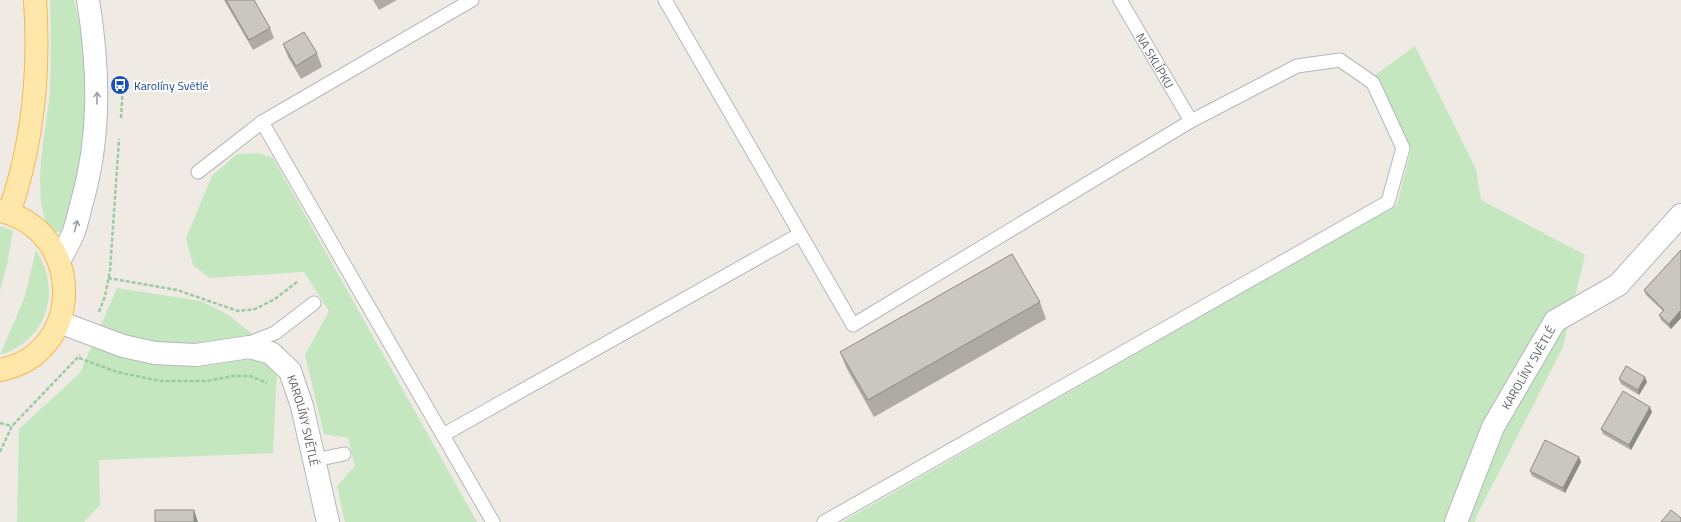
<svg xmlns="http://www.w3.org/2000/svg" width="1681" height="522" font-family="'Titillium Web',sans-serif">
  <rect width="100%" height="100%" fill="#efebe4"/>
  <path fill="#c4e7c0" d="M 50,0 L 74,0 L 87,58 L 90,131 L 63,232 L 53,232 C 27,205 48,124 50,89 C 51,59 51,30 50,0 Z
    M 1415,46 L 1476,169 L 1481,200 L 1585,255 L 1563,347 L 1477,515 L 1475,522 L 842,522 L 1397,205 L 1411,149 L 1375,75 Z
    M 259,153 L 273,158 L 477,522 L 345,522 L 337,486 L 355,466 L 348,438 L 324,434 L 305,355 L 329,311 L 304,272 L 209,278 L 193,265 L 186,238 L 212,176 L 237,154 Z
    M 0,226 L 13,231 L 7,265 L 0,291 Z
    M 36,250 C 62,291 48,339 0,355 L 25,296 Z
    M 117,288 L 201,301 L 227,314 L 260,340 L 277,368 L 273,453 L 99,460 L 100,505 L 84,522 L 17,522 L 19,429 L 80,373 Z"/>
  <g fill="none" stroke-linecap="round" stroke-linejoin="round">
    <defs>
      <g id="service">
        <path d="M 665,0 L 853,325 L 1191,121 L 1297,66 L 1340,60 L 1373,83 L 1403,148 L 1388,202 L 824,522"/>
        <path id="s1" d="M 1120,0 L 1191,121"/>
        <path d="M 262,122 L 493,522"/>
        <path d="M 198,172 L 262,122 L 472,0"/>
        <path d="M 244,345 L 275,333 L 314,303"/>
        <path d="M 443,435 L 800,234"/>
        <path d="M 315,460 L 344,454"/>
      </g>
      <g id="minor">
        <path id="s2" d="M 59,322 L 123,346 L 155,353 L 196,355 L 249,347 L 271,353 L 290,371 L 302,406 L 328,522"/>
        <path id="s3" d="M 1456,522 L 1493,427 L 1555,321 L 1618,285 L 1681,215"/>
      </g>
      <path id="tertiary" d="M 59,261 C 64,252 69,243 73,234 C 77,224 79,212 82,202 C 101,135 99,68 88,0"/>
      <path id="primary" d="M 0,211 C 86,231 85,354 0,370
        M 9,213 C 33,144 40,72 35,0"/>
    </defs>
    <use href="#service" stroke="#b4b8bb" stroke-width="15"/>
    <use href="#minor" stroke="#b4b8bb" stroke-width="24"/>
    <use href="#tertiary" stroke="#b4b8bb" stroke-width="24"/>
    <use href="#primary" stroke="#f5b757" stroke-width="24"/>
    <path stroke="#9acba3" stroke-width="2.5" stroke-dasharray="4 2" stroke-linecap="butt" d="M 121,118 L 123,85
      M 108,278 L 177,290 L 238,311 L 255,309 L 275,299 L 298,281
      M 99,312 L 105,296 L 110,271 L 119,139
      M 79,358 L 117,372 L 160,381 L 207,381 L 233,376 L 250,376 L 267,383
      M 0,423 L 12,426
      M 0,452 L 12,426 L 80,355"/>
    <use href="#service" stroke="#fff" stroke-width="13"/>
    <use href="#minor" stroke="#fff" stroke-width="22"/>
    <use href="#tertiary" stroke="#fff" stroke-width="22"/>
    <use href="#primary" stroke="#ffe7a9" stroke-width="22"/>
  </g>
  <path fill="#aeaaa5" d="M 224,0 L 254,0 L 270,28 L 274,38 L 253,50 Z
    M 373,0 L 397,0 L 379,10 Z
    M 283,44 L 317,53 L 322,67 L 301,79 L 288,57 Z
    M 1681,250 L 1681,318 L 1671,329 L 1661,320 L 1659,315 L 1663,311 L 1646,295 L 1644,290 Z
    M 1040,302 L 1046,319 L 874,417 L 847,369 L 840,352 Z
    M 1619,379 L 1647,382 L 1639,395 L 1621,384 Z
    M 1652,412 L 1631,450 L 1603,434 L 1601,429 Z
    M 1579,457 L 1581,462 L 1565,493 L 1532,476 L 1530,471 Z"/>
  <path fill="#8d8b86" d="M 1680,311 L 1681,318 L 1671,329 L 1669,324 Z
    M 1645,377 L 1647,382 L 1639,395 L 1638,390 Z
    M 1650,407 L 1652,412 L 1631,450 L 1629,445 Z
    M 1579,457 L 1581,462 L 1565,493 L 1563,488 Z
    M 194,510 L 198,522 L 194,522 Z"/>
  <path fill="#cac6c0" stroke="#8d8b86" d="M 226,0 L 254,0 L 270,28 L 249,40 Z
    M 304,32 L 317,53 L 296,66 L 283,44 Z
    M 1681,250 L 1681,312 L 1680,311 L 1669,324 L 1659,315 L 1664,310 L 1644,290 Z
    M 1012,254 L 1040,302 L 868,400 L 840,352 Z
    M 1626,366 L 1645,377 L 1638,390 L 1619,379 Z
    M 1623,391 L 1650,407 L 1629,445 L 1601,429 Z
    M 1545,440 L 1579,457 L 1563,488 L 1530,471 Z
    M 155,510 L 194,510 L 194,522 L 155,522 Z
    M 1671,510 L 1681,518 L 1681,522 L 1661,522 Z"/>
  <defs><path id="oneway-shaft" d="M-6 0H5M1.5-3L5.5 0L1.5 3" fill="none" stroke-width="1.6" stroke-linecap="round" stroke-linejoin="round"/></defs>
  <g stroke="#9da0a3">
    <use href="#oneway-shaft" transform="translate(97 98) rotate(-89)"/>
    <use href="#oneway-shaft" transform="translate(76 226) rotate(-75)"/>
  </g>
  <defs>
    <symbol id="bus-disc" viewBox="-11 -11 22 22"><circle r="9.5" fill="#1a4fb4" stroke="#fff"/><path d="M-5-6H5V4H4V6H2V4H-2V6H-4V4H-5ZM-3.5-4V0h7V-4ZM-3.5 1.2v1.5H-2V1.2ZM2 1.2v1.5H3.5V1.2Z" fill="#fff"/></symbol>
  </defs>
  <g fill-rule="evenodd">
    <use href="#bus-disc" x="109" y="74" width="22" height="22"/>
  </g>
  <g text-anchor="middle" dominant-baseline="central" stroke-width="4" stroke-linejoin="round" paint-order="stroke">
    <g font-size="12" fill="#5c6165" stroke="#fff">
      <text stroke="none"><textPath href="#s1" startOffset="70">NA SKLÍPKU</textPath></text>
      <text stroke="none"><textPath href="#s3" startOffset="171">KAROLÍNY SVĚTLÉ</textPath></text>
      <text stroke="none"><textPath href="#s2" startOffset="296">KAROLÍNY SVĚTLÉ</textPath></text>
    </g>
    <g font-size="12" fill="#164399" stroke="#fff" text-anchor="start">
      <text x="134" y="85">Karolíny Světlé</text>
    </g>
  </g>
</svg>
